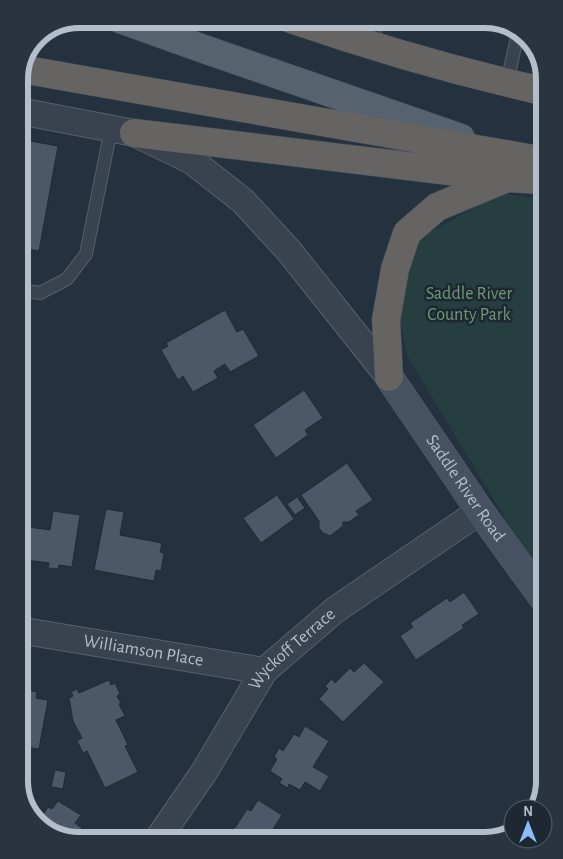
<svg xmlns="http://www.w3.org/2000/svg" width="563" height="859" font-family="'Alegreya Sans',sans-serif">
  <rect width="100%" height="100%" fill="#24313e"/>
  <path fill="#263e3f" d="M 501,193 L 539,199 L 542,580 L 407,355 L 396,302 L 414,241 Z"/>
  <path fill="#4a5867" stroke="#1f2a35" d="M 19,139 L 58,146 L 39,251 L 20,248 Z
    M 225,310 L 237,332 L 243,329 L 259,356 L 230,372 L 225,364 L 214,371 L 218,378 L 193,392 L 183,376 L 178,380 L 161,350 L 168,346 L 166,343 Z
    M 304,390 L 323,418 L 305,430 L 308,435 L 276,458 L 253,425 Z
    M 347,463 L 373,500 L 356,511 L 359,515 L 349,522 L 343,522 L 343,526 L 330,536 L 323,533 L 319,528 L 319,521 L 301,495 Z
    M 277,495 L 294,519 L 261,543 L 243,518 Z
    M 297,497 L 305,508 L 295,515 L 287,504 Z
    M 106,509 L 124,512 L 120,535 L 162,543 L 160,552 L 164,553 L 161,571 L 156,570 L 154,581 L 94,570 Z
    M 53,511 L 80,515 L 72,567 L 59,565 L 58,569 L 48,568 L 49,563 L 27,560 L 28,553 L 23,553 L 23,526 L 50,530 Z
    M 464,592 L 479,614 L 462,625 L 464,628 L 416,660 L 400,636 L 413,627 L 410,623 L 447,598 L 450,602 Z
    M 364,663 L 384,682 L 343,722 L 319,699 L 328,689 L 325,686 L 332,679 L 335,683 L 350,668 L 354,672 Z
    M 109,680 L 111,685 L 115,683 L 120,694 L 117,696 L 121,703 L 119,704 L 125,716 L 116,720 L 128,745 L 125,746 L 138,772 L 105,788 L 87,751 L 83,753 L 77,741 L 82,738 L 73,721 L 69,698 L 73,696 L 71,692 L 77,689 L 79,693 Z
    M 24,689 L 37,692 L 36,698 L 48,700 L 39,749 L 25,747 L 28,723 L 24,723 Z
    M 305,726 L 329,741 L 313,767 L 329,776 L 320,791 L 305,782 L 300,790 L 289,784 L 288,788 L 279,783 L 282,779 L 270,771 L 277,759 L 274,757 L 279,748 L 283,751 L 294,734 L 299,737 Z
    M 55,770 L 66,772 L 63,789 L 51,787 Z
    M 258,800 L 282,815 L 268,837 L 227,838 L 234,827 L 235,828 L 247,809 L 251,811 Z
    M 58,801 L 81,815 L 75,823 L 82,828 L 74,840 L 45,830 L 38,822 L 48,807 L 52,809 Z"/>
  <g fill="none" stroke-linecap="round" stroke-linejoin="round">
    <defs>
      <path id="service" d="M 373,19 L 377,47
        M 507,83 L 517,37 L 518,29
        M 21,290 L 40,293 L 67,279 L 86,254 L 111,129"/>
      <g id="minor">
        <path d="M 19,111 L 134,133 L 192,161 L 243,201 L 289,251 L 389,377"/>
        <path id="s1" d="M 24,631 L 264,671"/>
        <path id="s2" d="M 158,839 L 204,772 L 264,671 L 335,610 L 480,511"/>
      </g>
      <g id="secondary">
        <path id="s3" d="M 389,377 L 480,511 L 543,598"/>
      </g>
      <path id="primary" d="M 120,19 L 198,47 L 461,138"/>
      <path id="trunk" d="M 291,19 C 372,47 455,71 538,90
        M 21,69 L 539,160
        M 134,133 L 507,178 L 539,180
        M 389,377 L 386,320 L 395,269 L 407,233 L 437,207 L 505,179"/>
    </defs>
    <use href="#service" stroke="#56616c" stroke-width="14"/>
    <use href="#minor" stroke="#56616c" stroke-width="28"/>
    <use href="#secondary" stroke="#56616c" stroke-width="29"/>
    <use href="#primary" stroke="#414c57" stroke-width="29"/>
    <use href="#trunk" stroke="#434e59" stroke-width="29"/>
    <use href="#service" stroke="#38434e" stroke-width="12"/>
    <use href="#minor" stroke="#38434e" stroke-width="26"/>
    <use href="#secondary" stroke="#465261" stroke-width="28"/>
    <use href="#primary" stroke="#56626e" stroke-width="28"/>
    <use href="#trunk" stroke="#656462" stroke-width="28"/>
  </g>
  <g text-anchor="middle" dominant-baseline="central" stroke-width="5" stroke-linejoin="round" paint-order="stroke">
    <g font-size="18" fill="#6c9a73" stroke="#1d2833">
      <text x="469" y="294">Saddle River<tspan x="469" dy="21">County Park</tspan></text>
    </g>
    <g font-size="18" fill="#b4bec9" stroke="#1d2833">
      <text stroke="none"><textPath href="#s3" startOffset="135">Saddle River Road</textPath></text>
      <text stroke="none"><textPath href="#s1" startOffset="121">Williamson Place</textPath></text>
      <text stroke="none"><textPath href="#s2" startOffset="234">Wyckoff Terrace</textPath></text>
    </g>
  </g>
  <path d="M0 0H563V859H0ZM79 28H485A51 51 0 0 1 536 79V781A51 51 0 0 1 485 832H79A51 51 0 0 1 28 781V79A51 51 0 0 1 79 28Z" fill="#29343f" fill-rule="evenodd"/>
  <path fill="none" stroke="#b4bec9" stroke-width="6" d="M79 28H485A51 51 0 0 1 536 79V781A51 51 0 0 1 485 832H79A51 51 0 0 1 28 781V79A51 51 0 0 1 79 28Z"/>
  <g transform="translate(528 824)"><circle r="24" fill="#1d2833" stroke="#59646f"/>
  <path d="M0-4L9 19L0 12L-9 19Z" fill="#8bbcf7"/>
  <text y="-8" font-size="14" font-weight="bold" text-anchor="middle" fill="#b4bec9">N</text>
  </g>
</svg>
